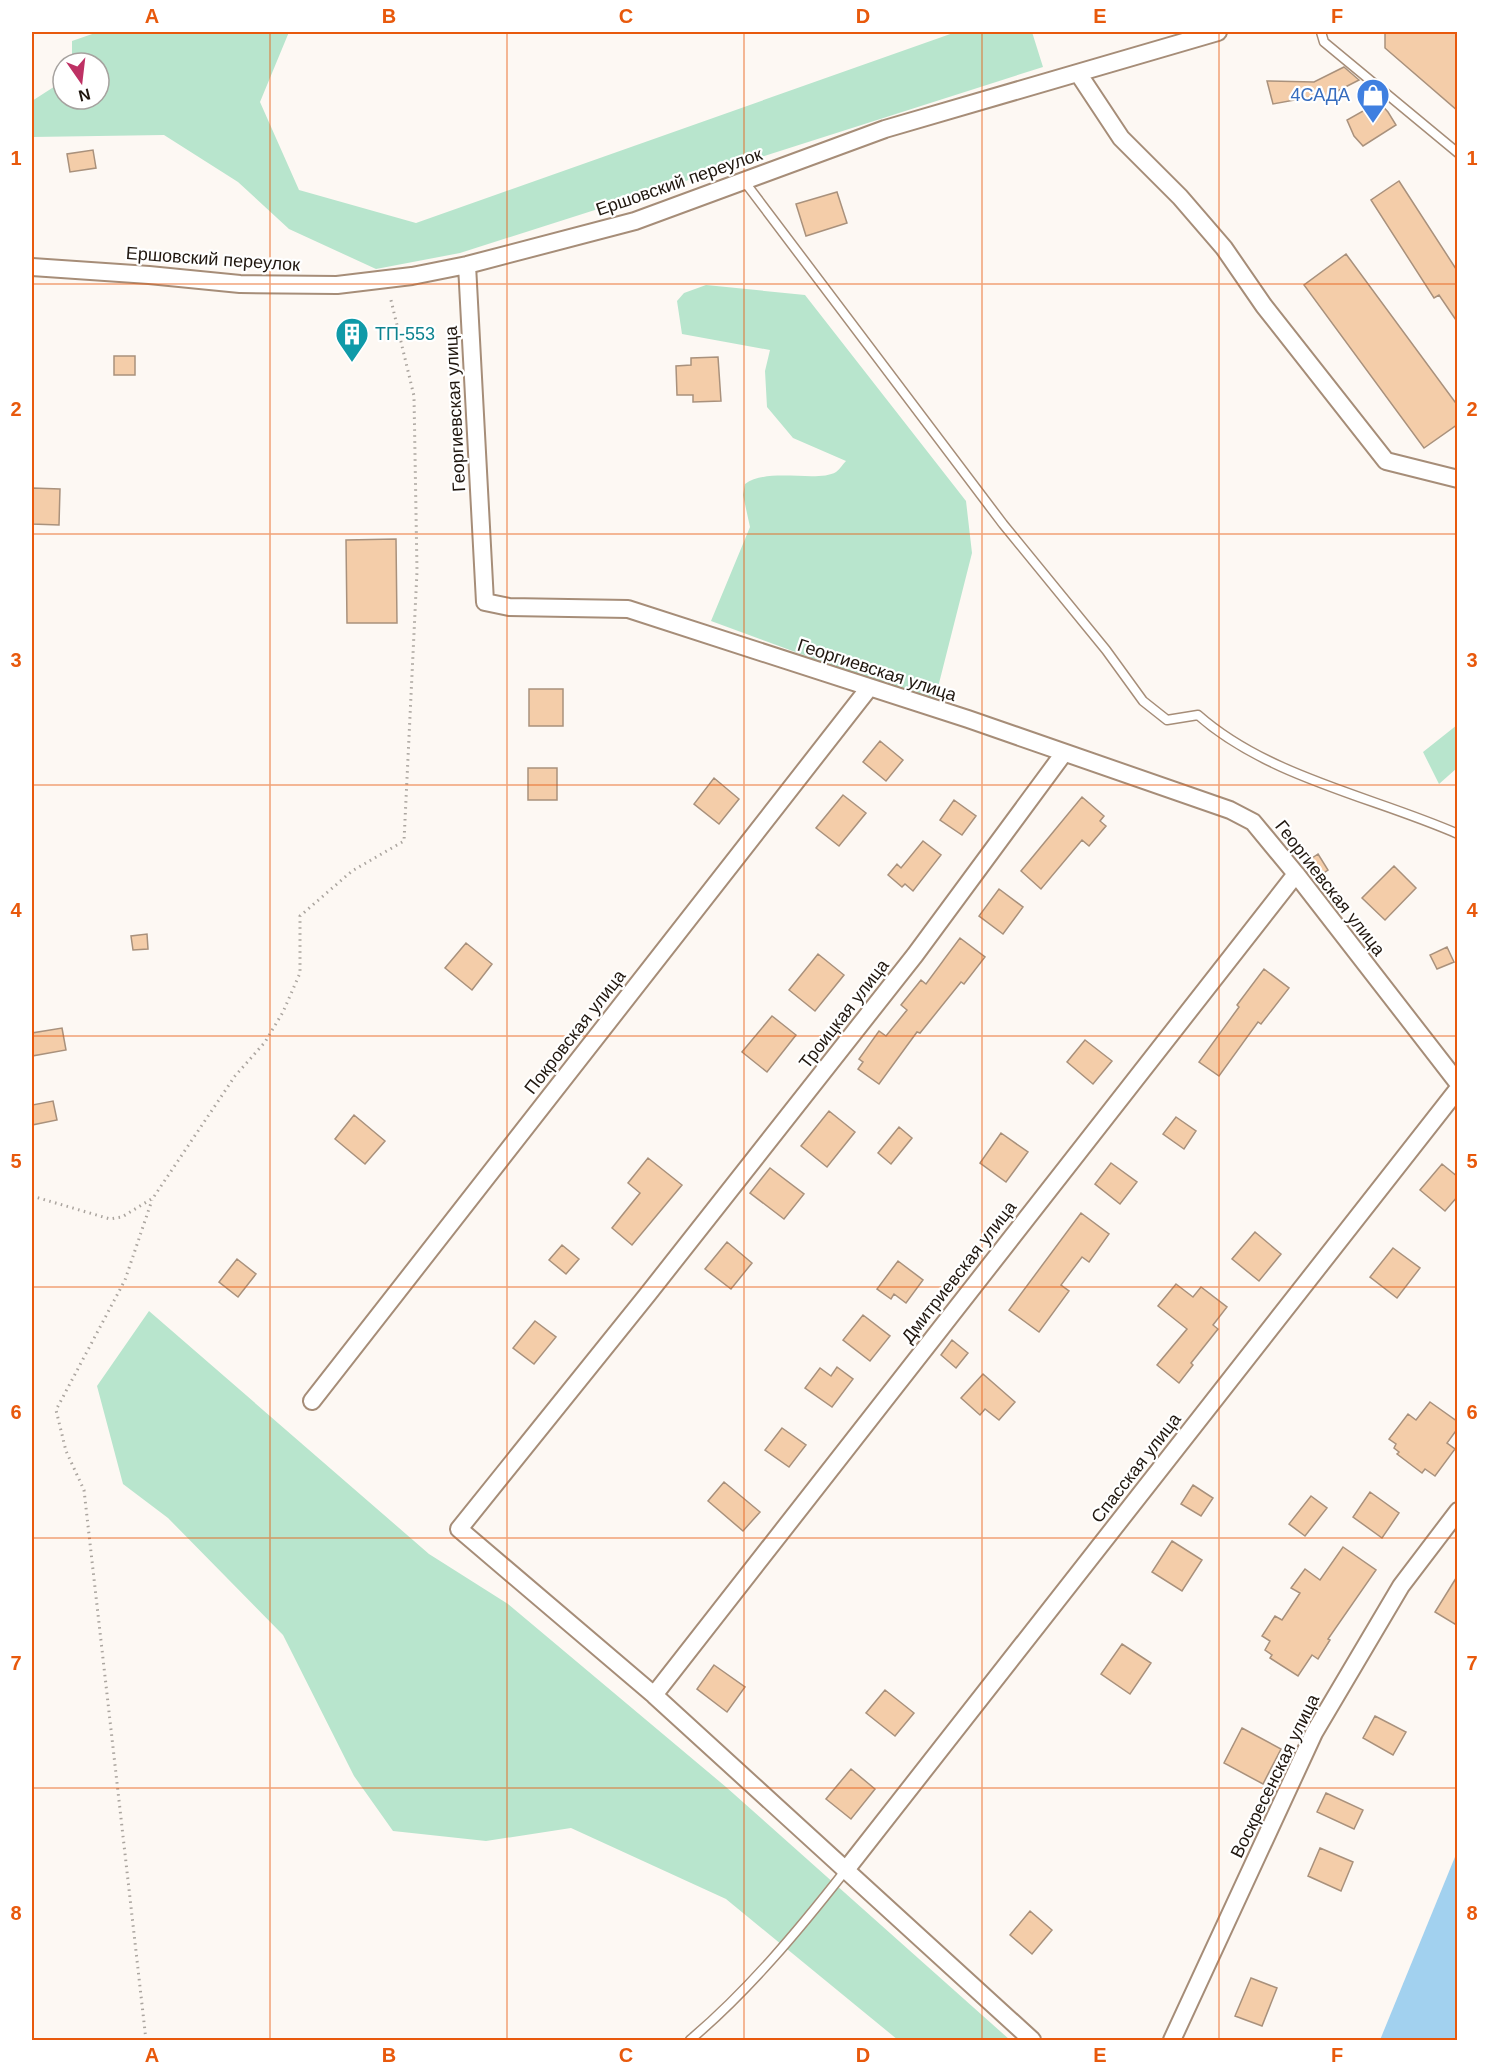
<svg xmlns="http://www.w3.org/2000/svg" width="1489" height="2072" font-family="Arial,sans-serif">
  <rect width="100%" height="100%" fill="#fdf8f3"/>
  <path fill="#b8e5cd" d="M 98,32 L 289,32 L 260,102 L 299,190 L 416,223 L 956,32 L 1032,32 L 1043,67 L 460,253 L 376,269 L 289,229 L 238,182 L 164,135 L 32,137 L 32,101 L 63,81 L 63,99 L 99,99 L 99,63 L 72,63 L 72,41 Z
    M 706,285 L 805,295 L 966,501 L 972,553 L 934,703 L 711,621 L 750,527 L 743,495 L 745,484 C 768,467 818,483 836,472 C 840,469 843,464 846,461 L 793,438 L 767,407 L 765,371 L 770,350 L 682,334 L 677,301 L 684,293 Z
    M 1457,725 L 1457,768 L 1439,784 L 1423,752 Z
    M 149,1311 L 429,1554 L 508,1604 L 726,1787 L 1010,2040 L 898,2040 L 726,1899 L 571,1828 L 486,1841 L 393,1831 L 354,1776 L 283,1635 L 168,1518 L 123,1484 L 97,1386 Z"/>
  <path fill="#a2d1ef" d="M 1457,1852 L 1457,2040 L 1380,2040 Z"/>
  <path fill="#f4cda9" stroke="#a9917c" stroke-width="1.5" d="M 1385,32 L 1458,32 L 1458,111 L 1385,48 Z
    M 1344,67 L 1359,80 L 1322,99 L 1311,97 L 1273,104 L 1267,81 L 1314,82 Z
    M 1379,102 L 1388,112 L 1396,125 L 1363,146 L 1354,136 L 1347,120 Z
    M 93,150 L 96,168 L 70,172 L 67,154 Z
    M 1399,181 L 1458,272 L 1458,323 L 1439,295 L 1434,298 L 1371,200 Z
    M 837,192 L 847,223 L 806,236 L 796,204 Z
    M 1346,254 L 1458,406 L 1458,424 L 1424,448 L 1304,285 Z
    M 114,356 L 135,356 L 135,375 L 114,375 Z
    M 718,357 L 721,401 L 693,402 L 693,395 L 677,395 L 676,366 L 691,365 L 691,358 Z
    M 32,488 L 60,489 L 59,525 L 32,524 Z
    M 396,539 L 397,623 L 347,623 L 346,540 Z
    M 529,689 L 563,689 L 563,726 L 529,726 Z
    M 880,741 L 903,760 L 886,781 L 863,762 Z
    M 528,768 L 557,768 L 557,800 L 528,800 Z
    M 714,778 L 739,799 L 719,824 L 694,804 Z
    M 843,795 L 866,813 L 839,846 L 816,828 Z
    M 1082,797 L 1104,816 L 1100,821 L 1106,826 L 1089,846 L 1082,840 L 1041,889 L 1021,871 Z
    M 954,800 L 976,816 L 962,835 L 940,820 Z
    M 923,841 L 941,855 L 913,891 L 905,884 L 902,887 L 888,875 L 897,864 L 901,868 Z
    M 1318,854 L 1328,870 L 1316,878 L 1305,863 Z
    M 1394,866 L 1416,888 L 1385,920 L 1362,898 Z
    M 999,889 L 1023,907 L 1003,934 L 979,916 Z
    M 147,934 L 148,949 L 133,950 L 131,936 Z
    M 960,938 L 985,957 L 964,984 L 961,982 L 920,1033 L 917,1032 L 879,1084 L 858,1069 L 863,1062 L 859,1059 L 879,1031 L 886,1036 L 907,1010 L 901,1005 L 921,980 L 926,984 Z
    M 466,943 L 492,964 L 472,990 L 445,968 Z
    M 1447,947 L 1454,962 L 1437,969 L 1430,955 Z
    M 818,954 L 844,975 L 815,1011 L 789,990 Z
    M 1264,969 L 1289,988 L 1261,1024 L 1258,1022 L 1219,1076 L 1199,1062 L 1239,1007 L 1237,1005 Z
    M 772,1016 L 796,1035 L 767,1072 L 742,1052 Z
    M 62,1028 L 66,1050 L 32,1056 L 32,1033 Z
    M 1085,1040 L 1112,1061 L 1093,1084 L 1067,1062 Z
    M 53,1101 L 57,1120 L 32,1125 L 32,1105 Z
    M 829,1111 L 855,1132 L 827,1167 L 801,1146 Z
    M 354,1115 L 385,1141 L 365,1164 L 335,1139 Z
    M 1176,1117 L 1196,1131 L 1184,1149 L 1163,1134 Z
    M 899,1127 L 912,1138 L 891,1164 L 878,1153 Z
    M 1001,1133 L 1028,1152 L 1006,1182 L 980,1163 Z
    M 648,1158 L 682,1185 L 632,1245 L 612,1228 L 640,1193 L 628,1183 Z
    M 1111,1163 L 1137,1182 L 1120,1204 L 1095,1184 Z
    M 1442,1164 L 1458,1177 L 1458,1196 L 1445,1211 L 1420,1190 Z
    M 770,1168 L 804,1194 L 784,1219 L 750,1193 Z
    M 1081,1213 L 1109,1234 L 1089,1262 L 1082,1257 L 1061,1285 L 1069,1291 L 1039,1332 L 1009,1310 Z
    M 1255,1232 L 1281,1254 L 1259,1281 L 1232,1259 Z
    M 727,1242 L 752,1263 L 731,1289 L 705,1269 Z
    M 562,1245 L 579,1259 L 566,1274 L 549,1260 Z
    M 1393,1248 L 1420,1268 L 1397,1298 L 1370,1277 Z
    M 237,1259 L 256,1274 L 238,1297 L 219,1282 Z
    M 898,1261 L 923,1280 L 906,1303 L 894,1294 L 891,1299 L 877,1289 Z
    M 1176,1284 L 1193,1297 L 1201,1287 L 1227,1307 L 1213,1325 L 1218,1329 L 1191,1363 L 1193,1365 L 1179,1383 L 1157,1365 L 1187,1329 L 1158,1306 Z
    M 863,1315 L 890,1336 L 870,1361 L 843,1340 Z
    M 535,1321 L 556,1337 L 534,1364 L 513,1348 Z
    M 952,1340 L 968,1353 L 956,1368 L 941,1355 Z
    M 837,1367 L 853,1379 L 832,1407 L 805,1388 L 820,1368 L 831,1376 Z
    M 983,1374 L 1015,1402 L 999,1420 L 985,1409 L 980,1415 L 961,1398 Z
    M 1430,1402 L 1458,1422 L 1458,1428 L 1447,1443 L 1455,1449 L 1435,1476 L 1425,1469 L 1422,1473 L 1397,1454 L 1399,1452 L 1394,1448 L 1396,1444 L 1389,1439 L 1408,1414 L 1416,1420 Z
    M 782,1428 L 806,1445 L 789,1467 L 765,1450 Z
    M 724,1482 L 760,1512 L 743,1531 L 708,1501 Z
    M 1193,1485 L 1213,1498 L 1201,1516 L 1181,1504 Z
    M 1370,1492 L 1399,1513 L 1382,1538 L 1353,1517 Z
    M 1311,1496 L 1327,1508 L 1305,1536 L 1289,1524 Z
    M 1172,1541 L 1202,1560 L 1182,1591 L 1152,1572 Z
    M 1343,1547 L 1376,1570 L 1328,1639 L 1330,1640 L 1318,1659 L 1312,1655 L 1298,1676 L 1270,1658 L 1272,1655 L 1265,1650 L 1270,1641 L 1262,1636 L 1275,1616 L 1282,1620 L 1300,1593 L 1291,1588 L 1305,1569 L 1320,1580 Z
    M 1458,1575 L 1458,1626 L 1435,1612 Z
    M 1122,1644 L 1151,1663 L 1130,1694 L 1101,1674 Z
    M 714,1665 L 745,1687 L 727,1712 L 697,1689 Z
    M 885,1690 L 914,1713 L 895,1736 L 866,1713 Z
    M 1375,1716 L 1406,1732 L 1393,1755 L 1363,1738 Z
    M 1242,1728 L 1281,1749 L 1263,1784 L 1224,1763 Z
    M 851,1769 L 875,1789 L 851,1819 L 826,1799 Z
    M 1326,1793 L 1363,1810 L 1354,1829 L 1317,1812 Z
    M 1320,1848 L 1353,1862 L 1341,1891 L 1308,1876 Z
    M 1030,1911 L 1052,1930 L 1032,1954 L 1010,1935 Z
    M 1251,1978 L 1277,1988 L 1262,2026 L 1235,2016 Z"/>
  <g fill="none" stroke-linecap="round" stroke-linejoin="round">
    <defs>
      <path id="lane" d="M 1321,32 L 1324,42 L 1458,153
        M 744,181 L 1003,524 L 1106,650 L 1143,701 L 1167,720 L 1198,715 C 1268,777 1374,797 1458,834
        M 690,2040 C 748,1991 798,1931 845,1871"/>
      <path id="street" d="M 1078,73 L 1121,138 L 1180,197 L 1224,248 L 1264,306 L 1386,461 L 1458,479
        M 467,265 L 485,602 L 509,607 L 628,609 L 968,719 L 1230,810 L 1253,822 L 1296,874 L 1458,1083
        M 32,267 L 149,275 L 240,284 L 337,285 L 412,276 L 467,265 L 635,221 L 885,129 L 1218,32
        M 312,1401 L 869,688
        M 654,1695 L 1296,874
        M 845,1871 L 1458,1089
        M 1032,2040 L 654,1695 L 459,1529 L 648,1294 L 915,955 L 1064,753
        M 1172,2040 L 1314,1733 L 1401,1586 L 1458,1511"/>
    </defs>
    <use href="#lane" stroke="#a68d78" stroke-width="11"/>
    <use href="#street" stroke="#a68d78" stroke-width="20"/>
    <path stroke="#aba59f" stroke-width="3" stroke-dasharray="1.5 4.5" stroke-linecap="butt" d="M 32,1196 L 110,1219 L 122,1217 L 153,1198 L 235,1076 L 265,1042 L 283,1012 L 300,973 L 300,916 L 352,871 L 404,841 L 417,571 L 414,396 L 390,296
      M 146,2040 L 84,1490 L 66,1451 L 56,1410 L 125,1280 L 152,1200"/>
    <use href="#lane" stroke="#fff" stroke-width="8"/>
    <use href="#street" stroke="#fff" stroke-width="16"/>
  </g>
  <path fill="none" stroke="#e8590c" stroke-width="1.5" stroke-opacity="0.55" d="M 270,32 L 270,2040M 507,32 L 507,2040M 744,32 L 744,2040M 982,32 L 982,2040M 1219,32 L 1219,2040M 32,284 L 1458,284M 32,534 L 1458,534M 32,785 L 1458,785M 32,1036 L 1458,1036M 32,1287 L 1458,1287M 32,1538 L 1458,1538M 32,1788 L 1458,1788"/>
  <defs>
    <symbol id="shop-pin" viewBox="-11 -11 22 30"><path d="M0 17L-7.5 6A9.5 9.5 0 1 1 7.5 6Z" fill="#3f7fe0" stroke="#fff"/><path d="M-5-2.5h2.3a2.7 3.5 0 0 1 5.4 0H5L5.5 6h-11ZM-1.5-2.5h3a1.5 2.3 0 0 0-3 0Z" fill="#fff"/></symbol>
    <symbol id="building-pin" viewBox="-11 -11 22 30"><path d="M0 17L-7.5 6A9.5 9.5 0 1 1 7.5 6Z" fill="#0f9aa8" stroke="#fff"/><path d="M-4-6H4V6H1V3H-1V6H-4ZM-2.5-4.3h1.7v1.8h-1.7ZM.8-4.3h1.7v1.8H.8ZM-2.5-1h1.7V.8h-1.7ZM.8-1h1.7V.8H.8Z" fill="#fff"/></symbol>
  </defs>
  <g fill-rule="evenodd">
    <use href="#shop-pin" x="1354" y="76" width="38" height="52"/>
    <use href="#building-pin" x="333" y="315" width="38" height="52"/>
  </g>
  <g text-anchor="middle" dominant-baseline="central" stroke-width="4.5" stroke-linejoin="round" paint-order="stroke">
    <g font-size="18" fill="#366cbe" stroke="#fff" text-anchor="end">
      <text x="1350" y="95">4САДА</text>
    </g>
    <g font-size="18" fill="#20170f" stroke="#fff">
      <text transform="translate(679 182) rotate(-19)">Ершовский переулок</text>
      <text transform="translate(213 259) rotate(4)">Ершовский переулок</text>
      <text transform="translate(455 409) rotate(-93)">Георгиевская улица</text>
      <text transform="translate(877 670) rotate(18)">Георгиевская улица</text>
      <text transform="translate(1330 888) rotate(52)">Георгиевская улица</text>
      <text transform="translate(844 1014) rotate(-52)">Троицкая улица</text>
      <text transform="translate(575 1032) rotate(-52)">Покровская улица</text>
      <text transform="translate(959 1272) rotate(-52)">Дмитриевская улица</text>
      <text transform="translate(1136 1468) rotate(-52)">Спасская улица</text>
      <text transform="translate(1275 1776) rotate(-64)">Воскресенская улица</text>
    </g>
    <g font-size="18" fill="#0d838f" stroke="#fff" text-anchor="start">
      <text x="375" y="334">ТП-553</text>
    </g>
  </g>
  <rect width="1489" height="2072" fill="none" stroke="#ffffff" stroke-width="66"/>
  <g transform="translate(81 81) rotate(166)"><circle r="28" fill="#ffffff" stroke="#a6a29f" stroke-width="1.5"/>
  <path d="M0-4.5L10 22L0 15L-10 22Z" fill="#be3164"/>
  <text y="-9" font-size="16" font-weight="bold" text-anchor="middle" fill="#20170f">N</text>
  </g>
  <rect x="33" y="33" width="1423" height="2006" fill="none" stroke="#e8590c" stroke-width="2"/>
  <g font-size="20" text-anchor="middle" font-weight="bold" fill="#e8590c">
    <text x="152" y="23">A</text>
    <text x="389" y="23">B</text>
    <text x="626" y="23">C</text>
    <text x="863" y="23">D</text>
    <text x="1100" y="23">E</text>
    <text x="1337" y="23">F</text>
    <text x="16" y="165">1</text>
    <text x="1472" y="165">1</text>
    <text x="16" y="416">2</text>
    <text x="1472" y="416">2</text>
    <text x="16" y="667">3</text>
    <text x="1472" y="667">3</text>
    <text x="16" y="917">4</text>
    <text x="1472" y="917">4</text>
    <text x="16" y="1168">5</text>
    <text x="1472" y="1168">5</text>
    <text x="16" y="1419">6</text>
    <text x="1472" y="1419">6</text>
    <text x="16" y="1670">7</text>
    <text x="1472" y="1670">7</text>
    <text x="16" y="1920">8</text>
    <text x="1472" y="1920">8</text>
    <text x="152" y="2062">A</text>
    <text x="389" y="2062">B</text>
    <text x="626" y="2062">C</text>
    <text x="863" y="2062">D</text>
    <text x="1100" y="2062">E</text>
    <text x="1337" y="2062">F</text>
  </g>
</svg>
